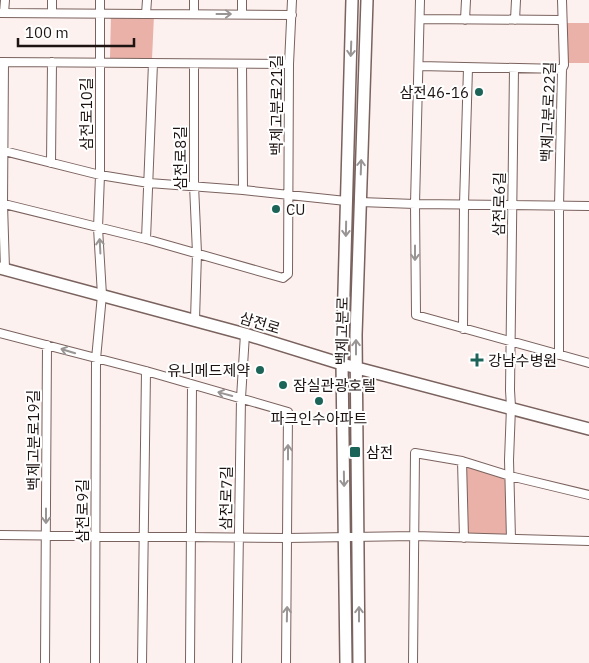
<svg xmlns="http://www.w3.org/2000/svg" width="589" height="663" font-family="'IBM Plex Sans','Noto Sans KR',sans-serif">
  <rect width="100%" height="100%" fill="#fdf1ef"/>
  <path fill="#e9b1a7" d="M 111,14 L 154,15 L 152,59 L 110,58 Z
    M 564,23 L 589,23 L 589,63 L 564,63 Z
    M 462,461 L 510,476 L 511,539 L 464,538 Z"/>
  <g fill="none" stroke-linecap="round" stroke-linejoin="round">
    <defs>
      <path id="street" d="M 420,0 L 415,204 L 416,315 L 589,363
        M 0,13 L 292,15
        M 4,13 L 5,0
        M 52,13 L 52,0
        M 146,14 L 147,0
        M 194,14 L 194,0
        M 242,14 L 242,0
        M 420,19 L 561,20
        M 465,20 L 466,0
        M 515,20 L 516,0
        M 0,62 L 289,64
        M 4,62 L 3,204 L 5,269
        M 194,64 L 194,185 L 197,253 L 195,320
        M 242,64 L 243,190
        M 419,66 L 562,69
        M 0,150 L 100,175 L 149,183 L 243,190 L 346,201
        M 51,163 L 52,62
        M 360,202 L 415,204 L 589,206
        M 0,203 L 146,239 L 283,278 L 288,274 L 289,64 L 292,0
        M 146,239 L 153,63
        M 463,329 L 464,204 L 468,68
        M 0,333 L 146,371 L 288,412 L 286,663
        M 559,355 L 559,206 L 562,69 L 564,65 L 562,0
        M 462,461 L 464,538
        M 0,535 L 287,538 L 415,536 L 589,541
        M 511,539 L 509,460 L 511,407 L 510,390 L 514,68
        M 45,663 L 47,345
        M 95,663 L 96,359 L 102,295 L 98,228 L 100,175 L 100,0
        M 142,663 L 146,371
        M 190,663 L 192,385
        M 237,663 L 241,398 L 245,334
        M 413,663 L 415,453 L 462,461 L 510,476 L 589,495"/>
      <path id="secondary" d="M 0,268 L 245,334 L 342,364 L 589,429
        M 346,663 L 342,364 L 352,0
        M 359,663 L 356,335 L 367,0"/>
    </defs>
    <use href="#street" stroke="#7a625e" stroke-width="10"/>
    <use href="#secondary" stroke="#7a625e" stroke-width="14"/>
    <use href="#street" stroke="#fff" stroke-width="8"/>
    <use href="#secondary" stroke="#fff" stroke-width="11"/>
  </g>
  <defs><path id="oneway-shaft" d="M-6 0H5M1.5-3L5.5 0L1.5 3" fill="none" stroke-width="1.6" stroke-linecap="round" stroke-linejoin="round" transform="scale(1.25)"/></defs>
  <g stroke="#999594">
    <use href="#oneway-shaft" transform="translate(224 14)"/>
    <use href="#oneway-shaft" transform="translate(351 49) rotate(92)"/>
    <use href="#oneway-shaft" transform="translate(361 167) rotate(-88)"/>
    <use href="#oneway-shaft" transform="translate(346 229) rotate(91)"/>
    <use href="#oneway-shaft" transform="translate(100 246) rotate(-93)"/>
    <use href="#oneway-shaft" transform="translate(415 253) rotate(90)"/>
    <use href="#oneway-shaft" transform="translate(356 347) rotate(-90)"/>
    <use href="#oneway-shaft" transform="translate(68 351) rotate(-163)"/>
    <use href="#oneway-shaft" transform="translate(225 394) rotate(-165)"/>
    <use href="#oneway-shaft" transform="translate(288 452) rotate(-90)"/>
    <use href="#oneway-shaft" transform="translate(344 479) rotate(89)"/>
    <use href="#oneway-shaft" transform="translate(46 516) rotate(90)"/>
    <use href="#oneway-shaft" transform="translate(287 614) rotate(-89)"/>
    <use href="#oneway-shaft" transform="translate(359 614) rotate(-90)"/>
  </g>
  <g fill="#1c6458" stroke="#fff" stroke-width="2">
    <circle cx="479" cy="92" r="5"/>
    <circle cx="276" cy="209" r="5"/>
    <path d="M474.5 352.5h5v5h5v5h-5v5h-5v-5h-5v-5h5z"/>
    <circle cx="260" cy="370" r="5"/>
    <circle cx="283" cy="385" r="5"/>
    <circle cx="319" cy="401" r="5"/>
    <rect x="349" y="446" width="12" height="12" rx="2.5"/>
  </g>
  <g text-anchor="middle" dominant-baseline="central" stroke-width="4" stroke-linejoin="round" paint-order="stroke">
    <g font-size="15" fill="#1d1412" stroke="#fff" text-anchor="start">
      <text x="469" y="92" text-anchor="end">삼전46-16</text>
      <text x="286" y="209">CU</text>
      <text x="488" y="360">강남수병원</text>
      <text x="250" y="370" text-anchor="end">유니메드제약</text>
      <text x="293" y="385">잠실관광호텔</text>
      <text x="319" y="418" text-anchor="middle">파크인수아파트</text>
      <text x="366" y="452">삼전</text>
    </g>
    <g font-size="15" fill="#1d1412" stroke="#fff">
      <text transform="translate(276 105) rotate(-90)">백제고분로21길</text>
      <text transform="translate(548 112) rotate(-88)">백제고분로22길</text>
      <text transform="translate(86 114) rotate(-90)">삼전로10길</text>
      <text transform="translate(180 158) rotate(-90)">삼전로8길</text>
      <text transform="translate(499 204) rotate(-89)">삼전로6길</text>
      <text transform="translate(260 323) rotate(17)">삼전로</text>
      <text transform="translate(342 331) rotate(-89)">백제고분로</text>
      <text transform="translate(33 440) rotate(-90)">백제고분로19길</text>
      <text transform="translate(226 498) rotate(-89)">삼전로7길</text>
      <text transform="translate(82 511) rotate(-90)">삼전로9길</text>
    </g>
  </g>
  <path d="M18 38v8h116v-8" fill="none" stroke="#1d1412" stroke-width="2.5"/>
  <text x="25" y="38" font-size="15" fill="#1d1412" stroke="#ffffff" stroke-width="4" paint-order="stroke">100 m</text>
</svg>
